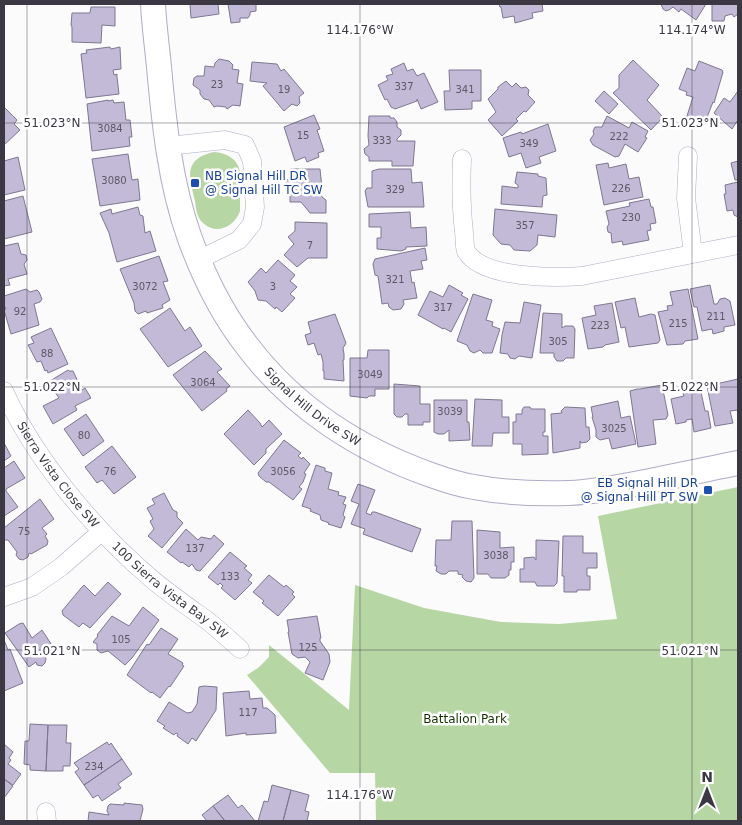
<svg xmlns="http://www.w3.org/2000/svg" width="742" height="825" font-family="'DejaVu Sans',sans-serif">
  <rect width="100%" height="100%" fill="#fbfbfb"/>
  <path fill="#b6d6a4" d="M 214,152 C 226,153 237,158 240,171 L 240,211 C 235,226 217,236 203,223 C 197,218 196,209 195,201 C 189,177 183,159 214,152 Z
    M 738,487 L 738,821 L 376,821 L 375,773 L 330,773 L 247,675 L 258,668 L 269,657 L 269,645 L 349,710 L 355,585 L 424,608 L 501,622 L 559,624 L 617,619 L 598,516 Z"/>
  <path fill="#c2bad6" stroke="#7f7791" d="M 190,4 L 218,4 L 219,14 L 191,18 Z
    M 228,4 L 256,4 L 256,11 L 250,12 L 250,15 L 248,18 L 240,18 L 240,22 L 231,23 Z
    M 499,4 L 542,4 L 543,11 L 532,13 L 533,18 L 515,23 L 514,16 L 503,18 L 501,7 L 500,7 Z
    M 661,4 L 706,4 L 696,20 L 681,9 L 679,12 L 673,7 L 669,10 L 666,11 L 663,9 Z
    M 712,4 L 738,4 L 738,14 L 734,17 L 732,14 L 725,16 L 724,21 L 712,21 Z
    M 91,7 L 115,7 L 115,26 L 102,25 L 101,43 L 72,42 L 72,27 L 71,25 L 72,13 L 90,13 Z
    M 110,47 L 111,49 L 120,47 L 121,69 L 113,70 L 114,75 L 117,74 L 117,77 L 119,94 L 86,98 L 81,54 L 87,53 L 86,50 Z
    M 219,59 L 229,61 L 233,65 L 232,69 L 239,70 L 237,83 L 243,84 L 240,106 L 233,105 L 227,109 L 226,107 L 217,106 L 214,107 L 209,100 L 204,99 L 200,94 L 200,90 L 193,85 L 194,78 L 197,76 L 204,76 L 205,66 L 214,67 L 215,63 Z
    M 633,60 L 659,85 L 647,100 L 663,117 L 651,130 L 613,93 L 619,88 L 619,75 Z
    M 699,61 L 722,70 L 723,72 L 714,103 L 713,102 L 704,125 L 686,119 L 693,97 L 686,95 L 687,92 L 679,89 L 687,68 L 695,71 Z
    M 252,62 L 277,64 L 281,71 L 284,69 L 304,93 L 299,97 L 300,103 L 297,106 L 292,104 L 284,111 L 263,86 L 267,83 L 250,81 Z
    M 404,63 L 407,71 L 413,69 L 417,76 L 424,73 L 438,102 L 421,109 L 417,99 L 417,101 L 395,109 L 391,107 L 387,99 L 385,100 L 378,85 L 388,80 L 386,76 L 393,74 L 391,69 Z
    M 449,70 L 481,70 L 481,101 L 472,101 L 472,109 L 445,110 L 444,91 L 450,91 Z
    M 506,81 L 512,87 L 516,83 L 521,88 L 526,87 L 529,90 L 528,95 L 535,102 L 526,112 L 524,111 L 516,119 L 518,121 L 502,136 L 488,120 L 496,112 L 488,99 L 498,89 L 498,87 Z
    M 604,91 L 618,104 L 609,114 L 595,101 Z
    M 738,91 L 738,120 L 732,129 L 714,113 L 724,98 L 730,102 Z
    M 108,100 L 108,101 L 113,100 L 114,103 L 124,102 L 126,120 L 130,120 L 132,137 L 129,137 L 130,146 L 92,151 L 87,104 Z
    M 4,107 L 17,120 L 14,124 L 20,130 L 4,145 Z
    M 314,115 L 320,129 L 317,130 L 324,151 L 318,153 L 319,157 L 307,162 L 305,157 L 295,161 L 284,127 Z
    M 369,116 L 390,116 L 390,118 L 394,118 L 397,122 L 397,127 L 401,130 L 401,135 L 397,139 L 397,141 L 415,141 L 413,166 L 392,166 L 392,161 L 369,161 L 369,157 L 365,154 L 364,149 L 369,145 L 368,136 Z
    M 607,116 L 629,128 L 632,122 L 648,131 L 645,137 L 647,138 L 638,152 L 625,144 L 619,156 L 615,157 L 593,145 L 590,140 L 594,134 L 593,131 L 595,127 L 602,127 Z
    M 548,124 L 556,151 L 539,157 L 541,163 L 526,168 L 521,153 L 509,157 L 503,138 L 521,132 L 522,134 Z
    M 128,154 L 132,180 L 138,179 L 140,200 L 100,206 L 92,159 Z
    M 18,157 L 25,190 L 4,195 L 4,161 Z
    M 738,161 L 738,180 L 735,180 L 731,163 Z
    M 608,163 L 609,168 L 626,164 L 629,179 L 639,177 L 643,197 L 604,205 L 596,165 Z
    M 290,169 L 320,169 L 322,188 L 320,190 L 322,197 L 326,200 L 326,213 L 310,213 L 301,202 L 290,202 L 290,192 L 286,190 L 286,180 L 290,179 Z
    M 379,169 L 411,169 L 412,183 L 422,182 L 424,207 L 368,207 L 365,191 L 367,188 L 372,188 L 372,171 Z
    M 517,172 L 538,174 L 538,176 L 546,178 L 547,195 L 543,196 L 542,207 L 501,204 L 502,186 L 518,188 L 518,185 L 515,183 Z
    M 738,182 L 738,217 L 734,215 L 733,210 L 727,211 L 724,194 L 726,194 L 725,185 Z
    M 23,196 L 32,232 L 4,239 L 4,201 Z
    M 649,199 L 651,207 L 653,207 L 656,223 L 650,224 L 651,230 L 647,231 L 649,240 L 623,245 L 622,241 L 612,243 L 611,233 L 608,232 L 607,227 L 609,224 L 606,211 L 630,206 L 629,203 Z
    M 138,207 L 140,215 L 143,216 L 145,233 L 150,231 L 156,251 L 117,262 L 109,233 L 100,213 L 111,209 L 112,214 Z
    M 495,209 L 557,215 L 555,237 L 538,235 L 537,245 L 530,251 L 514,250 L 510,245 L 501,244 L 493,235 Z
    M 410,212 L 411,228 L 426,227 L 427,246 L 406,247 L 406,249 L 401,251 L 377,249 L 377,238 L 381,238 L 381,227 L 369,227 L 369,214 Z
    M 295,222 L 327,223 L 327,258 L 308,258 L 297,267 L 284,255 L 294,244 L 288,237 L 295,231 Z
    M 18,243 L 21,254 L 26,255 L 27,260 L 24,264 L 27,274 L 8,279 L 10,285 L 4,286 L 4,246 Z
    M 425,248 L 427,260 L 421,261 L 423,269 L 410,271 L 412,283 L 414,282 L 417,298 L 403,300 L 404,304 L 401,309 L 393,310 L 389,307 L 388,303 L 382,304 L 378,276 L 375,275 L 373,264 L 375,259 Z
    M 159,256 L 168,281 L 163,282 L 170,300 L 162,305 L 163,308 L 147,313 L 146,311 L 138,314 L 135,311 L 134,303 L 120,269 Z
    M 278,260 L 295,275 L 290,281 L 297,287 L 290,294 L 295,298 L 282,312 L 276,307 L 275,309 L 266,301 L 258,300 L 255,291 L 248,282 L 261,268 L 266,273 Z
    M 449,285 L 463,293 L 461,295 L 468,299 L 451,332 L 444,328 L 443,329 L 418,315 L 430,291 L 443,297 Z
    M 710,285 L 714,304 L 717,304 L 720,299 L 725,298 L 730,301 L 735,325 L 724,327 L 724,331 L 713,334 L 712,329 L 702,331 L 697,307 L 694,307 L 690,289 Z
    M 26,289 L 30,292 L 37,290 L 39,292 L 42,299 L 40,302 L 34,304 L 39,325 L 11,334 L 4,310 L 6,309 L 4,305 L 4,296 Z
    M 688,289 L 698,339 L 685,341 L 683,344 L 667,345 L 658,312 L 668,310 L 667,306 L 673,305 L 670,292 Z
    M 473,294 L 492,300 L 486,320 L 493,322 L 492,326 L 500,329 L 492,353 L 483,353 L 480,350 L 474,353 L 470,351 L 467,345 L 457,341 Z
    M 635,298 L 639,317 L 651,314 L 655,315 L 660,340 L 658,343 L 629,347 L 625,327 L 621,328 L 615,302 Z
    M 524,302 L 541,305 L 532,358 L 519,356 L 515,359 L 510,358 L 508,354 L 500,353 L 502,335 L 505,322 L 520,323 Z
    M 612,303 L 619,342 L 605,345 L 603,347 L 588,349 L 582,318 L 596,315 L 594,306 Z
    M 170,308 L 185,331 L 190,327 L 202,346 L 168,367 L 140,329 Z
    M 543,313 L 562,314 L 562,328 L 565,326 L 573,326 L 575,329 L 574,358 L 566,358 L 563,361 L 557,361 L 554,357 L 554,353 L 540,353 Z
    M 335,314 L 346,343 L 343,348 L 344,354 L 344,360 L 343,360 L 344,381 L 324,379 L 324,371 L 323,371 L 323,362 L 321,354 L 318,355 L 314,343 L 308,345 L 305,335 L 311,333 L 308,322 Z
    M 51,328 L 68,364 L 48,373 L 47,370 L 45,371 L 41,361 L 37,362 L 28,345 L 34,343 L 31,337 Z
    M 368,350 L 389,350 L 389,389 L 375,389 L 375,396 L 369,396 L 367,398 L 350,396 L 350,358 L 367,358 Z
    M 205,351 L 222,369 L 217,372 L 230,386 L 226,389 L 227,391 L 202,411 L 173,375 Z
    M 68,370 L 69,371 L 73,371 L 82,390 L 85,388 L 91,398 L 75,406 L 77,410 L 53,424 L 43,406 L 59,398 L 53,389 L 55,389 L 50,381 Z
    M 738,379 L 738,410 L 730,411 L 733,423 L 715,426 L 707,386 Z
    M 394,384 L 420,386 L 420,404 L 430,404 L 430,422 L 423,422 L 423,425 L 408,425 L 408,414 L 405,414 L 402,417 L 397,417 L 394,414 Z
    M 662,385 L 668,415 L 666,419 L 653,420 L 656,444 L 638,447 L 630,391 L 637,389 L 640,389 Z
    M 690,388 L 693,390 L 694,394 L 701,392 L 705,411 L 708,411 L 711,428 L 694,432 L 692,419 L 686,420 L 686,422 L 676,424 L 671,399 L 684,396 L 683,393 L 685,389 Z
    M 475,399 L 502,400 L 502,417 L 509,417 L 509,433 L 493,433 L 492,446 L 472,446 Z
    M 434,400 L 467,400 L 467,422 L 469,422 L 470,440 L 449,441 L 449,430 L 444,434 L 438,434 L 434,432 Z
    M 618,401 L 621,418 L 630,416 L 636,444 L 612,449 L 609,438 L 600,440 L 596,437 L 596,430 L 592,417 L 593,417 L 591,407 Z
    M 524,407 L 530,407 L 531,409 L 545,409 L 545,432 L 543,432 L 543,436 L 548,436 L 548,454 L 522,455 L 522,444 L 513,444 L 513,422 L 516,422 L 516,414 L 522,414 L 522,410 Z
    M 565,407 L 585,408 L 586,427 L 589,427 L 590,439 L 587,442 L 581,443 L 580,441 L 580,448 L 553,453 L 551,414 L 562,413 L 561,411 Z
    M 248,410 L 260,423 L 262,427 L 269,420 L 282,434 L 266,449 L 266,453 L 254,465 L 224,434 Z
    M 86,414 L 104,441 L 83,456 L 64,429 Z
    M 284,440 L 301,453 L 298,456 L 302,459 L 303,457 L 310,464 L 304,473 L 306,474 L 303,482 L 299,487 L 302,489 L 293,500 L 269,482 L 266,482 L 259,476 L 258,473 Z
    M 4,443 L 11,456 L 4,461 Z
    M 112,446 L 136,477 L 114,494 L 102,480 L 97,483 L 85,467 Z
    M 14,461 L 25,478 L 6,489 L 6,491 L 18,507 L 4,516 L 4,468 Z
    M 316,465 L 325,468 L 325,471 L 332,473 L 328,489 L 339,492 L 338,495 L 346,497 L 343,504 L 346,505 L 343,515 L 345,517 L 341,528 L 328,524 L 329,523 L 321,520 L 320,515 L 310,511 L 311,509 L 302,506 Z
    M 358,484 L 375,490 L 366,513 L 371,515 L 372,512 L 375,512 L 421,529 L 412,552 L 363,534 L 365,529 L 351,524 L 359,504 L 351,501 Z
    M 164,493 L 173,510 L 177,512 L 177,517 L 183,523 L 162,548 L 148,536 L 154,529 L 150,521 L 153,519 L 147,508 L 155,504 L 152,499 Z
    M 40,499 L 54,519 L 42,528 L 47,534 L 45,536 L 48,541 L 47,545 L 31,554 L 29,553 L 28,557 L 23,560 L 19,559 L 16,555 L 17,552 L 8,540 L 4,540 L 4,528 Z
    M 452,521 L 472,521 L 474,578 L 471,582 L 466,581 L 462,577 L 463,575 L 458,574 L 458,571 L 449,571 L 446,574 L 441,574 L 436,571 L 437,566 L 435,566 L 436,540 L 451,540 Z
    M 186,529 L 198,540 L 201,537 L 211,539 L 214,535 L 224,544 L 200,571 L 196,570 L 192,564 L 189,567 L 182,562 L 181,563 L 167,552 Z
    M 477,530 L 500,532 L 500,548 L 514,547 L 514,562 L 511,562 L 511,570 L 509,570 L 509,575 L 505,578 L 491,578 L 488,574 L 477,574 Z
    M 563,536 L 583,536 L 583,553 L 597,553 L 597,568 L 587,568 L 587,576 L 590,576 L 590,590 L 577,590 L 577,592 L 564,592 L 564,576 L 562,576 Z
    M 536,540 L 559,541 L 557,583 L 554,586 L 537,586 L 535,582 L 520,582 L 520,569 L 524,569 L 524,558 L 534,557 L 536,560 Z
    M 230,552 L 247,566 L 244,568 L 252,575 L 248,580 L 252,583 L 235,600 L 221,588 L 223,586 L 220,583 L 218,585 L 208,577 Z
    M 269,575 L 284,587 L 286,585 L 294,592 L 292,594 L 295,597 L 278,616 L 262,603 L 264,601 L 253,592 Z
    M 108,582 L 121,594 L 90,628 L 83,623 L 79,627 L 63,615 L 62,611 L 82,587 L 84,585 L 95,596 Z
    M 143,607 L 159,620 L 132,658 L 125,665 L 108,651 L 101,653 L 97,650 L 97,644 L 93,642 L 98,636 L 97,635 L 112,616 L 129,626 Z
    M 317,616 L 321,638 L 320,638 L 320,641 L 329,654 L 330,662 L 323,680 L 305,673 L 310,662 L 305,657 L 298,658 L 292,654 L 288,632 L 289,632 L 287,620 Z
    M 23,623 L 32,638 L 42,630 L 55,650 L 45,656 L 46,659 L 45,663 L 42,666 L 37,665 L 36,662 L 29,667 L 5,633 L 19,624 Z
    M 161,628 L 178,639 L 168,654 L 183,663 L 182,665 L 184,666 L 170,687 L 169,686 L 160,698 L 152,692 L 151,693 L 127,675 L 147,644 L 149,645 Z
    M 4,640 L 8,650 L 10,649 L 23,683 L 4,691 Z
    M 204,686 L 217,687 L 216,710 L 196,741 L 192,738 L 188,744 L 177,736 L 178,734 L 176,733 L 174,735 L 163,728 L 165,726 L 157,721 L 169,702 L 187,713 L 192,712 L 197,704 L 199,687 Z
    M 249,691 L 250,699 L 262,698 L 263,708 L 267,708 L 275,715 L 276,733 L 246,735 L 246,733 L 226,736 L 223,693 Z
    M 30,724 L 48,725 L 46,771 L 30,770 L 30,765 L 24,764 L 25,741 L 29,741 Z
    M 48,725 L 67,725 L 66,743 L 71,743 L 70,766 L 63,766 L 63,771 L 46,771 Z
    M 107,742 L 109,745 L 111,743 L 122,759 L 84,785 L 75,772 L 79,769 L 74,763 Z
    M 4,744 L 13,752 L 9,758 L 11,760 L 8,764 L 21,774 L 13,785 L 4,779 Z
    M 122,759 L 132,774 L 118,784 L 121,788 L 102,801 L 98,795 L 93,798 L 84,785 Z
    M 4,779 L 13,786 L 4,798 Z
    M 272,785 L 291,790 L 283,821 L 258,821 L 264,801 L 268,802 Z
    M 291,790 L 309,795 L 305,811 L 309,812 L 307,821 L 283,821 Z
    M 228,795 L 238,808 L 242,805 L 255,821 L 225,821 L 213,806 Z
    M 124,803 L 142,805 L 143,809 L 140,821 L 88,821 L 89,812 L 109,815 L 107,811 L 108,806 L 110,804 L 124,805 Z
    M 213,806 L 225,821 L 207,821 L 202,815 Z"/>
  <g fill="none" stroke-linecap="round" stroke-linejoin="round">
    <defs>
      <g id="street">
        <path d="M 168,146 L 225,140 L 245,145 L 252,161 L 255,207 L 252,224 L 239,240 L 198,260"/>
        <path d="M 688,156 L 686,198 L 693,253"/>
        <path d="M 462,159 C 461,183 461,207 464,232 C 465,237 464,246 466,251 C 482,279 554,278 582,276 L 738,245"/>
        <path id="s1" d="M 4,391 C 35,460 95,531 153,580 C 171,595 190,608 208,621 C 219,630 230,640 240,649"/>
        <path d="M 4,597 L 32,587 L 61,567 L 101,532"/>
        <path d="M 46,812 L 47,821"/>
      </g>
      <g id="secondary">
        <path id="s2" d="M 153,4 C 154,25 157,46 159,67 C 164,123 170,182 189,236 C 203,275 222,314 248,347 C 294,408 360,450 431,475 C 445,480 460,485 474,487 C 505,493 538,494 569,493 C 595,492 620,487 645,482 C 676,476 707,469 738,463"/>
      </g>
    </defs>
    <use href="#street" stroke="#b2aac6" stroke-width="19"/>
    <use href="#secondary" stroke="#b2aac6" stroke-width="26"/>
    <use href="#street" stroke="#fff" stroke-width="18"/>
    <use href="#secondary" stroke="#fff" stroke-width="24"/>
  </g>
  <path fill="none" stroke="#3b3844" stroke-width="1" stroke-opacity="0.45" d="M 27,4 L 27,821M 360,4 L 360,821M 692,4 L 692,821M 4,123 L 738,123M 4,387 L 738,387M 4,650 L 738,650"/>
  <g fill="#1a4fb4" stroke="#fff" stroke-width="2">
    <rect x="190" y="178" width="10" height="10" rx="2.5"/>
    <rect x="703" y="485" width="10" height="10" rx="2.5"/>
  </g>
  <g text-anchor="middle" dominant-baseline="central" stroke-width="5" stroke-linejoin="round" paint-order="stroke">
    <g font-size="10" fill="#5d5868">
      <text x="217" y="84">23</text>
      <text x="404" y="86">337</text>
      <text x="284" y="89">19</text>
      <text x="465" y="89">341</text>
      <text x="110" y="128">3084</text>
      <text x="303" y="135">15</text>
      <text x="619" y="136">222</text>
      <text x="382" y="140">333</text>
      <text x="529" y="143">349</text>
      <text x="114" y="180">3080</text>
      <text x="621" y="188">226</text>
      <text x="395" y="189">329</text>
      <text x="631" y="217">230</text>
      <text x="525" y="225">357</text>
      <text x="310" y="245">7</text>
      <text x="395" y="279">321</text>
      <text x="145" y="286">3072</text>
      <text x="273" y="286">3</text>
      <text x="443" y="307">317</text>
      <text x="20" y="311">92</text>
      <text x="716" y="316">211</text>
      <text x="678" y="323">215</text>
      <text x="600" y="325">223</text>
      <text x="558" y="341">305</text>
      <text x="47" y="353">88</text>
      <text x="370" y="374">3049</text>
      <text x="203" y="382">3064</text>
      <text x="450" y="411">3039</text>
      <text x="614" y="428">3025</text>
      <text x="84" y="435">80</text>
      <text x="110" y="471">76</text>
      <text x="283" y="471">3056</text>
      <text x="24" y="531">75</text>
      <text x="195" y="548">137</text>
      <text x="496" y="555">3038</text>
      <text x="230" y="576">133</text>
      <text x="121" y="639">105</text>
      <text x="308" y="647">125</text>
      <text x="248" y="712">117</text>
      <text x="94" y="766">234</text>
    </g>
    <g font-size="12" fill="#164399" stroke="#fff" text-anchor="start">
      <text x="205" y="176">NB Signal Hill DR<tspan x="205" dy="14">@ Signal Hill TC SW</tspan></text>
      <text x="698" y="483" text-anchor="end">EB Signal Hill DR<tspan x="698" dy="14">@ Signal Hill PT SW</tspan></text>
    </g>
    <g font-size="12" fill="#3b3844" stroke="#fff">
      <text stroke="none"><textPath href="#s2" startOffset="450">Signal Hill Drive SW</textPath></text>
      <text stroke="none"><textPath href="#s1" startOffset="100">Sierra Vista Close SW</textPath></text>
      <text stroke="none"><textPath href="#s1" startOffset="262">100 Sierra Vista Bay SW</textPath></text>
    </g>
    <g font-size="12" fill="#163400" stroke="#fff">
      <text x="465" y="719">Battalion Park</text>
    </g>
  </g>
  <g font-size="12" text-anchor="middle" fill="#3b3844" stroke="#fff" stroke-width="5" stroke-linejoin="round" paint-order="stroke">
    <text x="360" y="34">114.176°W</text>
    <text x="692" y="34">114.174°W</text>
    <text x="52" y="127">51.023°N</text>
    <text x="690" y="127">51.023°N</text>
    <text x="52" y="391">51.022°N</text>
    <text x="690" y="391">51.022°N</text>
    <text x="52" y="655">51.021°N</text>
    <text x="690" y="655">51.021°N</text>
    <text x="360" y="799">114.176°W</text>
  </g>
  <rect width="742" height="825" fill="none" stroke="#3b3844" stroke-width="10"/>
  <g transform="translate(707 790)" stroke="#ffffff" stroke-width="4" paint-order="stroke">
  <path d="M0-4L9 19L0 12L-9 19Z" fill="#3b3844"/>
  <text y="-8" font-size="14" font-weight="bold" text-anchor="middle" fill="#3b3844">N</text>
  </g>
</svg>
